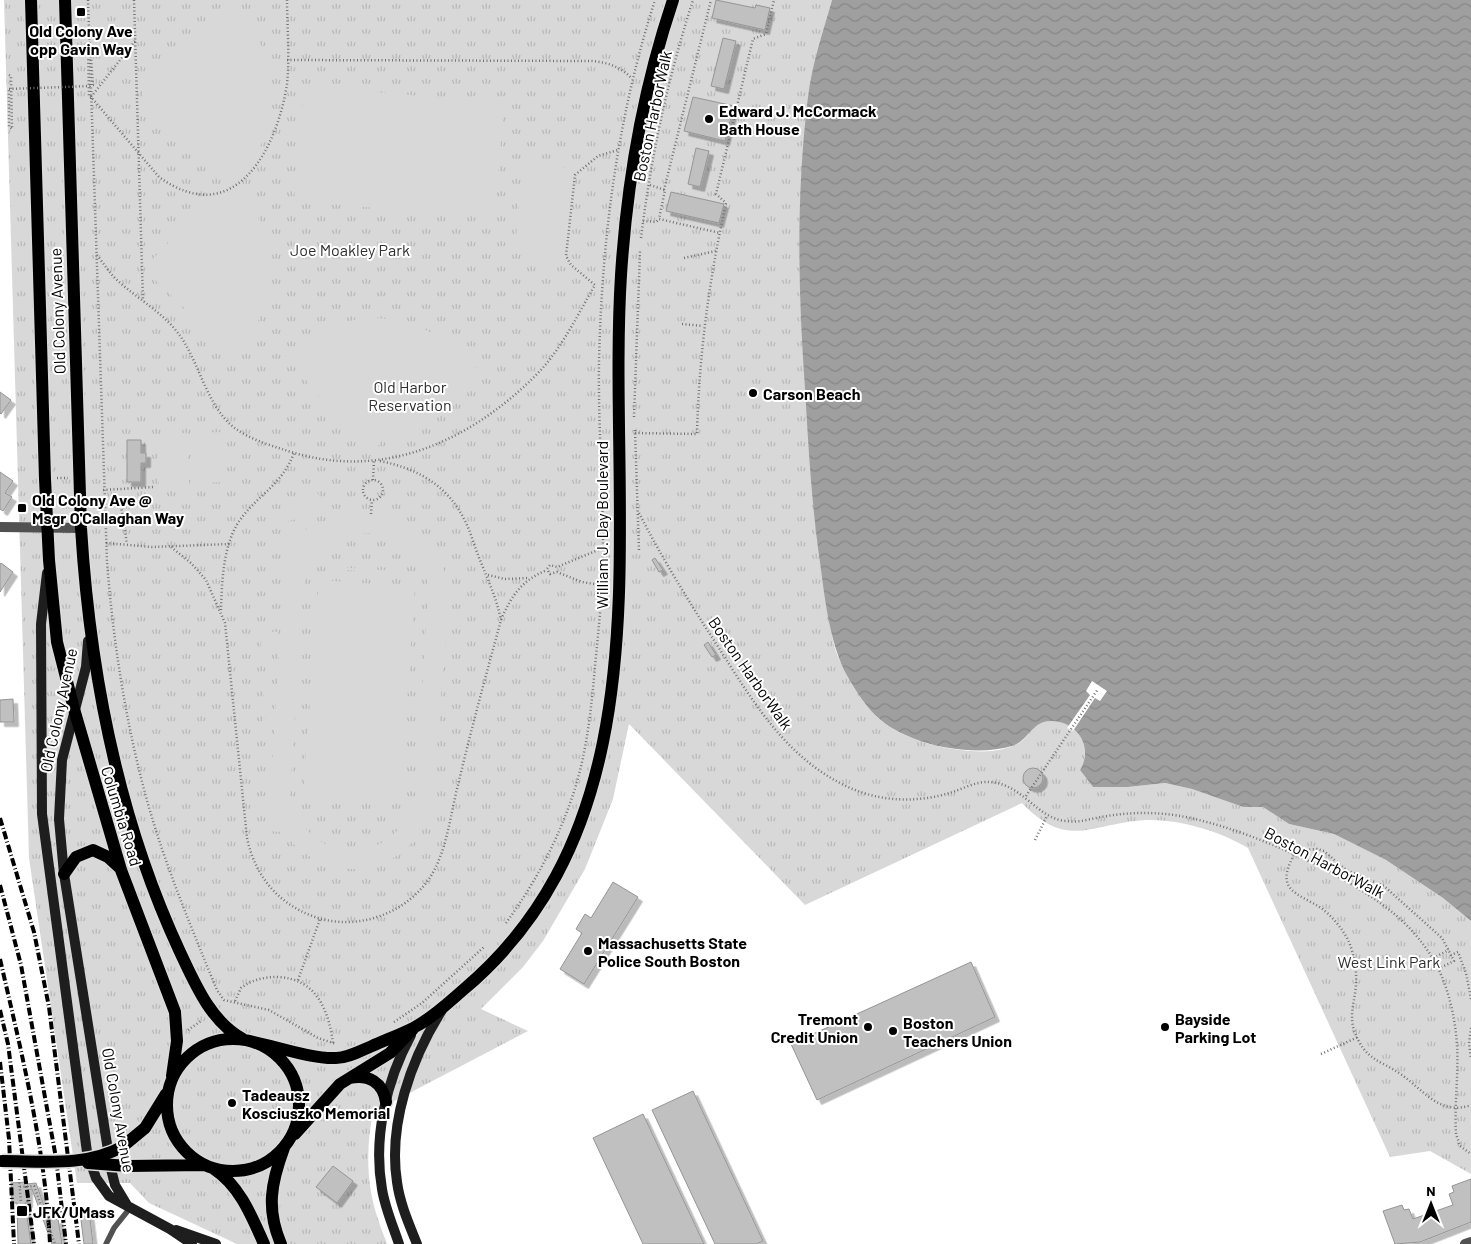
<svg xmlns="http://www.w3.org/2000/svg" width="1471" height="1244" font-family="Barlow,sans-serif">
  <defs>
    <pattern id="grass-tufts" width="24" height="20" patternUnits="userSpaceOnUse" patternTransform="scale(1.25)"><rect width="24" height="20" fill="#d8d8d8"/><path d="M3 7l-1-3M5 7V3M7 7l1-3M15 17l-1-3M17 17v-4M19 17l1-3" fill="none" stroke="#b8b8b8"/></pattern>
    <pattern id="water-waves" width="16" height="10" patternUnits="userSpaceOnUse" patternTransform="scale(1.25)"><rect width="16" height="10" fill="#9f9f9f"/><path d="M0 5q4-4 8 0t8 0" fill="none" stroke="#878787"/></pattern>
    <filter id="shadow"><feDropShadow dx="4.5" dy="4.5" stdDeviation="0" flood-color="#0004"/></filter>
  </defs>
  <rect width="100%" height="100%" fill="#fff"/>
  <path fill="url(#grass-tufts)" d="M 4,0 L 832,0 L 820,43 L 828,609 C 831,625 832,643 838,657 C 847,677 859,699 875,715 C 899,741 957,754 992,751 C 1003,750 1019,746 1026,737 C 1034,728 1035,722 1049,721 C 1076,719 1094,746 1080,770 L 1093,787 L 1128,787 L 1165,783 L 1192,789 L 1243,807 L 1263,807 L 1289,824 L 1334,834 L 1386,860 L 1443,898 L 1471,921 L 1471,1174 L 1430,1151 L 1390,1157 L 1248,848 C 1220,831 1179,819 1146,820 C 1091,823 1068,851 1022,803 L 805,905 L 629,724 L 613,799 L 585,869 L 543,941 L 523,967 L 481,1009 L 528,1031 L 373,1112 C 366,1147 366,1185 378,1219 C 380,1227 384,1235 387,1244 L 237,1244 L 149,1203 L 130,1183 L 77,1183 L 29,858 Z"/>
  <path fill="#d8d8d8" fill-rule="evenodd" d="M 228,1 C 283,53 287,121 239,179 L 148,116 L 149,103 L 143,99 L 142,90 L 147,86 L 146,75 Z
    M 304,86 L 504,103 L 495,218 L 294,201 Z
    M 536,162 C 552,164 567,162 574,179 L 566,250 L 556,260 L 524,257 L 515,247 L 522,173 L 528,165 Z
    M 238,188 C 282,238 281,309 233,355 L 148,273 L 148,264 L 210,200 Z
    M 365,318 C 415,317 443,335 477,370 L 392,441 L 382,441 L 377,447 L 368,447 L 364,441 L 354,441 L 285,354 C 309,334 333,322 365,318 Z
    M 223,432 L 225,482 L 195,483 L 193,433 Z
    M 187,433 L 189,484 L 159,485 L 157,434 Z
    M 312,486 L 321,498 L 327,513 L 283,522 L 278,526 L 275,521 L 281,519 Z
    M 361,514 C 410,514 445,547 449,595 L 432,810 C 405,879 328,889 283,832 L 268,831 L 287,528 L 316,530 L 337,519 ZM 370,533 C 400,539 421,557 429,587 L 415,796 C 398,869 306,868 290,796 L 303,588 C 311,553 335,535 370,533 Z
    M 318,559 L 402,565 L 402,568 L 318,562 Z
    M 333,567 L 416,572 L 416,575 L 333,569 Z
    M 319,580 L 415,587 L 400,803 L 303,796 Z
    M 262,631 L 277,632 L 276,647 L 271,647 L 264,735 L 261,735 L 267,647 L 261,646 Z"/>
  <path fill="url(#water-waves)" d="M 832,0 L 1471,0 L 1471,921 L 1443,898 L 1386,860 L 1334,834 L 1289,824 L 1263,807 L 1243,807 L 1192,789 L 1165,783 L 1128,787 L 1093,787 L 1080,770 C 1094,747 1077,721 1051,721 C 1031,721 1029,741 1012,746 C 972,758 905,745 875,715 C 863,703 852,685 844,670 C 827,633 824,588 818,548 C 811,494 808,441 805,388 C 798,291 796,194 808,97 C 812,64 823,32 832,0 Z"/>
  <path fill="#fff" d="M 1092,681 L 1107,691 L 1100,701 L 1095,698 L 1073,731 L 1067,728 L 1090,695 L 1086,691 Z"/>
  <path fill="#c0c0c0" stroke="#959595" filter="url(#shadow)" d="M 716,0 L 755,8 L 756,5 L 770,8 L 765,30 L 712,18 Z
    M 723,38 L 736,41 L 724,89 L 711,86 Z
    M 693,97 L 734,106 L 725,141 L 684,131 Z
    M 696,148 L 709,151 L 700,187 L 688,184 Z
    M 671,192 L 724,204 L 719,223 L 666,211 Z
    M 0,392 L 11,400 L 1,414 L 0,413 Z
    M 127,440 L 141,440 L 141,453 L 146,453 L 146,463 L 141,463 L 141,482 L 127,482 Z
    M 0,472 L 13,481 L 5,493 L 12,497 L 3,511 L 0,509 Z
    M 655,558 L 663,570 L 659,572 L 652,560 Z
    M 1,563 L 13,572 L 0,592 L 0,564 Z
    M 708,642 L 716,655 L 712,657 L 704,645 Z
    M 13,699 L 14,722 L 0,722 L 0,700 Z
    M1023 778a10 10 0 1 1 20 0a10 10 0 1 1-20 0Z
    M 613,882 L 638,897 L 584,984 L 560,969 L 582,933 L 576,929 L 585,914 L 591,918 Z
    M 971,962 L 995,1017 L 817,1100 L 791,1044 Z
    M 693,1091 L 763,1241 L 756,1244 L 715,1244 L 652,1110 Z
    M 643,1114 L 704,1244 L 643,1244 L 593,1138 Z
    M 333,1166 L 353,1181 L 337,1203 L 316,1187 Z
    M 1471,1179 L 1471,1222 L 1420,1242 L 1395,1244 L 1383,1211 L 1402,1205 L 1404,1210 L 1409,1209 L 1413,1219 L 1453,1205 L 1449,1194 L 1454,1192 L 1452,1186 Z
    M 27,1182 L 27,1184 L 36,1183 L 49,1220 L 58,1219 L 62,1244 L 52,1244 L 32,1189 L 28,1190 L 28,1203 L 25,1203 L 31,1244 L 18,1244 L 17,1203 L 12,1203 L 11,1183 Z
    M 89,1211 L 93,1244 L 84,1244 L 80,1212 Z"/>
  <g fill="none" stroke-linecap="round" stroke-linejoin="round">
    <defs>
      <path id="primary" d="M 31,0 L 45,479 L 49,560 L 57,642 L 74,709 L 121,870 L 175,1012 L 177,1041 L 172,1076
        M 65,0 L 81,528 C 90,674 118,819 180,952 C 195,984 211,1022 243,1039
        M 64,874 L 76,857 L 93,850 L 108,857 L 120,868
        M167 1105a66 66 0 1 1 132 0a66 66 0 1 1-132 0Z
        M 254,1042 C 278,1047 312,1059 336,1058 C 348,1058 360,1051 372,1046 C 385,1040 399,1035 413,1028 C 431,1019 448,1003 463,990 C 673,814 606,516 621,275 C 627,181 643,89 673,0
        M 350,1078 C 368,1074 383,1082 386,1102
        M 295,1134 L 340,1084 L 390,1053 L 413,1029
        M 122,1147 L 145,1128 L 166,1094
        M 128,1166 L 205,1165
        M 214,1169 C 240,1186 252,1217 264,1244
        M 281,1244 C 266,1209 271,1183 284,1148"/>
    </defs>
    <use href="#primary" stroke="#dbdbdb" stroke-width="15"/>
    <path stroke="#737373" stroke-width="2.5" stroke-dasharray="1 2.5" stroke-linecap="butt" d="M 88,0 L 107,562 C 115,664 133,770 168,866 C 183,908 200,949 217,990 L 224,1000 L 269,1010 L 318,1038 L 336,1044
      M 134,0 L 143,301
      M 135,41 L 91,97 L 159,177 C 234,231 277,150 287,84 C 290,57 287,27 287,0
      M 287,60 L 591,61 C 607,62 622,67 632,79
      M 9,75 L 11,76 L 12,129 L 9,127 L 9,89
      M 650,185 L 665,190 L 659,219
      M 664,190 L 711,0
      M 643,221 L 656,222 L 659,219 L 720,233
      M 641,238 C 651,156 668,78 693,0
      M 97,255 C 104,264 110,274 118,281 C 138,299 162,312 178,333 C 200,362 206,407 236,429 C 250,439 269,445 285,450 C 382,483 472,441 540,371 C 563,346 578,314 595,285 L 571,265 L 566,256 L 575,175 L 598,156 L 618,150
      M 684,258 L 716,251
      M 682,324 L 703,326
      M 634,417 L 640,251
      M 635,430 L 639,551
      M 635,433 L 697,434 C 699,355 709,280 726,203 L 716,194 L 753,39 L 766,34 L 774,0
      M 380,461 C 419,469 449,486 466,523 C 471,533 474,545 478,555 C 487,578 496,596 501,620
      M 57,478 L 68,478
      M363 490a10 10 0 1 1 20 0a10 10 0 1 1-20 0Z
      M 373,480 L 374,461
      M 103,490 L 154,487
      M 121,506 L 127,544
      M 639,513 C 662,558 689,602 717,645 C 752,700 785,757 846,786 C 879,802 916,803 950,793 C 962,789 977,781 989,782 C 1022,783 1037,819 1066,821 C 1078,823 1090,819 1101,817 C 1123,813 1144,812 1166,814 C 1232,821 1340,870 1392,912 C 1412,928 1432,952 1442,977 C 1449,994 1454,1015 1456,1034 C 1460,1066 1454,1101 1456,1134 L 1460,1146 L 1471,1154
      M 371,514 L 372,500
      M 106,543 L 152,547 L 230,544
      M 171,547 L 191,563 L 206,580 L 225,623 L 247,838 C 255,876 278,904 315,917 C 356,931 404,915 429,879 C 447,852 450,816 458,785 C 471,730 486,675 501,620 C 511,596 522,580 547,570
      M 488,575 L 505,579 L 529,578
      M 601,585 L 582,582 L 557,572 L 550,574 L 547,569 L 550,565 L 557,567 L 603,548
      M 221,610 C 222,580 223,540 243,516 C 261,493 282,484 294,453
      M 1026,796 L 1098,689
      M 1035,840 L 1047,816
      M 506,923 C 532,887 554,848 569,806 C 586,761 591,713 595,666 C 599,626 603,587 603,547 C 603,485 598,423 599,361 C 602,238 617,118 655,0
      M 1433,958 L 1449,950
      M 1438,969 L 1454,961 L 1451,955
      M 298,980 L 320,919
      M 1471,999 L 1466,973 L 1458,952 L 1451,955 L 1442,938 L 1384,886 L 1346,870 L 1324,851 L 1317,849 L 1303,850 L 1294,855 C 1274,891 1298,893 1321,908 C 1332,916 1342,928 1348,940 C 1354,953 1357,970 1356,985 C 1355,1000 1349,1014 1354,1030 C 1365,1061 1379,1059 1402,1075 C 1424,1091 1441,1116 1471,1105
      M 235,1001 L 241,988 C 251,980 264,977 277,977 C 316,978 329,1010 333,1044
      M 394,1022 L 422,1003 L 484,947
      M 1471,1028 L 1469,1043 L 1471,1059
      M 188,1030 L 201,1021
      M 1321,1054 L 1358,1037
      M 19,1179 L 21,1203"/>
    <path stroke="#515151" stroke-width="5.5" d="M 106,1244 L 114,1228 L 130,1208"/>
    <path stroke="#515151" stroke-width="10" d="M 0,527 L 81,528
      M 1465,1244 L 1471,1242"/>
    <path stroke="#1e1e1e" stroke-width="10" d="M 47,573 L 41,624 L 42,814 L 87,1152 L 96,1178 L 109,1196 L 170,1229 L 192,1244
      M 88,641 L 86,667 L 62,760 L 59,819 L 64,874 L 111,1169 L 115,1185 L 127,1205
      M 176,1230 L 216,1244
      M 399,1244 C 393,1226 385,1208 382,1189 C 373,1138 386,1081 411,1035
      M 417,1244 C 409,1224 400,1204 397,1182 C 388,1124 411,1059 442,1010"/>
    <use href="#primary" stroke="#000" stroke-width="12"/>
    <path stroke="#000" stroke-width="4" stroke-dasharray="8 2.5 1 2.5" stroke-linecap="butt" d="M 0,818 L 34,932 L 49,1007 L 79,1244
      M 0,885 L 21,965 L 56,1158 L 66,1244
      M 0,959 C 22,1055 45,1146 50,1244
      M 0,1010 L 8,1044 L 34,1244
      M 0,1062 L 9,1139 L 14,1244"/>
    <defs>
      <path id="primary-bridge" d="M 2,1161 C 42,1161 85,1167 122,1147
        M 88,1163 L 128,1166"/>
    </defs>
    <use href="#primary-bridge" stroke="#dbdbdb" stroke-width="15" stroke-linecap="butt"/>
    <path stroke="#737373" stroke-width="2.5" stroke-dasharray="1 2.5" stroke-linecap="butt" d="M 9,89 L 90,86 L 93,85 L 90,43 L 88,45 L 89,97 L 91,97
      M 20,1187 L 34,1186 L 55,1244"/>
    <use href="#primary-bridge" stroke="#000" stroke-width="12"/>
  </g>
  <g fill="#000" stroke="#fff" stroke-width="2">
    <rect x="76" y="7" width="10" height="10" rx="2.5"/>
    <circle cx="709" cy="119" r="5"/>
    <circle cx="753" cy="393" r="5"/>
    <rect x="17" y="503" width="10" height="10" rx="2.5"/>
    <circle cx="588" cy="951" r="5"/>
    <circle cx="868" cy="1027" r="5"/>
    <circle cx="1165" cy="1027" r="5"/>
    <circle cx="893" cy="1031" r="5"/>
    <circle cx="232" cy="1103" r="5"/>
    <rect x="16" y="1205" width="12" height="12" rx="2.5"/>
  </g>
  <g text-anchor="middle" dominant-baseline="central" stroke-width="4" stroke-linejoin="round" paint-order="stroke">
    <g font-size="16" font-weight="bold" fill="#000" stroke="#fff" text-anchor="start">
      <text x="81" y="30" text-anchor="middle">Old Colony Ave<tspan x="81" dy="18">opp Gavin Way</tspan></text>
      <text x="719" y="110">Edward J. McCormack<tspan x="719" dy="18">Bath House</tspan></text>
      <text x="763" y="393">Carson Beach</text>
      <text x="32" y="499">Old Colony Ave @<tspan x="32" dy="18">Msgr O'Callaghan Way</tspan></text>
      <text x="598" y="942">Massachusetts State<tspan x="598" dy="18">Police South Boston</tspan></text>
      <text x="858" y="1018" text-anchor="end">Tremont<tspan x="858" dy="18">Credit Union</tspan></text>
      <text x="1175" y="1018">Bayside<tspan x="1175" dy="18">Parking Lot</tspan></text>
      <text x="903" y="1022">Boston<tspan x="903" dy="18">Teachers Union</tspan></text>
      <text x="242" y="1094">Tadeausz<tspan x="242" dy="18">Kosciuszko Memorial</tspan></text>
      <text x="33" y="1211">JFK/UMass</text>
    </g>
    <g font-size="16" fill="#000" stroke="#fff">
      <text transform="translate(652 116) rotate(-78)">Boston HarborWalk</text>
      <text transform="translate(57 311) rotate(-92)">Old Colony Avenue</text>
      <text transform="translate(601 525) rotate(-90)">William J. Day Boulevard</text>
      <text transform="translate(751 673) rotate(55)">Boston HarborWalk</text>
      <text transform="translate(58 710) rotate(-78)">Old Colony Avenue</text>
      <text transform="translate(122 816) rotate(73)">Columbia Road</text>
      <text transform="translate(1325 862) rotate(28)">Boston HarborWalk</text>
      <text transform="translate(119 1110) rotate(80)">Old Colony Avenue</text>
    </g>
    <g font-size="16" fill="#2f2f2f" stroke="#fff">
      <text x="350" y="249">Joe Moakley Park</text>
      <text x="410" y="386">Old Harbor<tspan x="410" dy="18">Reservation</tspan></text>
      <text x="1389" y="961">West Link Park</text>
    </g>
  </g>
  <g transform="translate(1431 1204)" stroke="#ffffff" stroke-width="4" paint-order="stroke">
  <path d="M0-4L9 19L0 12L-9 19Z" fill="#000000"/>
  <text y="-8" font-size="14" font-weight="bold" text-anchor="middle" fill="#000000">N</text>
  </g>
</svg>
